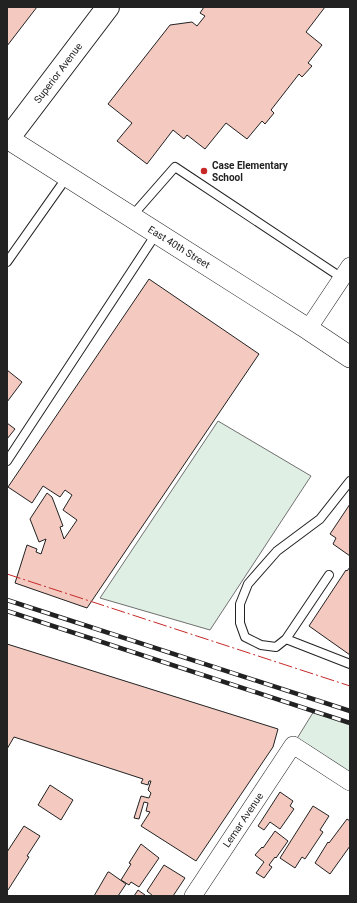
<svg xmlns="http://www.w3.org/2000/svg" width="357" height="903" font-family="Roboto,sans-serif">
  <rect width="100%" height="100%" fill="#fff"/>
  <path fill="#e0efe3" stroke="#6f6f6f" d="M 218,421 L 311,476 L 210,630 L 100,598 Z
    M 314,711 L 350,723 L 350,782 L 293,745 Z"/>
  <path fill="#f3c9c0" stroke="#222" d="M 7,7 L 37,7 L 7,46 Z
    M 204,7 L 325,7 L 306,32 L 322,45 L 308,63 L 312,66 L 302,77 L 299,74 L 271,110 L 274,113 L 265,124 L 262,121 L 247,139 L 226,123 L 205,149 L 187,135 L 184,139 L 173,130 L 147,164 L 117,141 L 132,123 L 108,104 L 170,25 L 192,22 L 197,26 L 205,16 L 200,13 Z
    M 149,279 L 259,354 L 87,608 L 15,583 L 27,545 L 37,549 L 36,552 L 41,554 L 46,539 L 39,542 L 30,519 L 47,493 L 52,497 L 63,526 L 60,527 L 64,539 L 77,520 L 63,510 L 72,495 L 65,490 L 60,497 L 43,486 L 32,503 L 8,487 Z
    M 7,370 L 22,382 L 7,402 Z
    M 7,423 L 15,429 L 7,439 Z
    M 350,504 L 350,556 L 333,544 L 336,538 L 330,534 Z
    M 350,567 L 350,655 L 309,626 L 346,570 L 347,571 Z
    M 7,644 L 278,729 L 273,747 L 196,861 L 141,826 L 150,812 L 146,811 L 148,803 L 144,802 L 139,819 L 134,818 L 141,796 L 149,798 L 151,793 L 148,790 L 151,781 L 149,781 L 148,785 L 141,783 L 143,779 L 14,737 L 7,749 Z
    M 50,785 L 73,800 L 61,820 L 38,805 Z
    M 280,792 L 293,801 L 290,806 L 294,809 L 280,829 L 270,822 L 264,830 L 258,826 Z
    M 313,806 L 329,816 L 320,830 L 323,832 L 305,859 L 302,857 L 295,868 L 280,858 Z
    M 347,819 L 350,821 L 350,846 L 330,874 L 315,863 L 328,842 L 329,843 Z
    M 24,826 L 40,836 L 27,856 L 29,857 L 8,890 L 7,890 L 7,852 Z
    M 275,831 L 288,841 L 276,858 L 275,857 L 269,865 L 272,867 L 264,878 L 256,873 L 264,862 L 255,855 L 262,847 L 263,848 Z
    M 141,844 L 159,858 L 139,887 L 131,882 L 129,885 L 121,880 L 131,864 L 129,863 Z
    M 164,865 L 185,878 L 173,896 L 153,896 L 147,891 Z
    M 108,872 L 109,872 L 126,884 L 118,896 L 94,896 Z
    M 138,890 L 145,895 L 144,896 L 134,896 Z"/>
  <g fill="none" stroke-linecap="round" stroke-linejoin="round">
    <defs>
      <path id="service" d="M 132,216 L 175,167 L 342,278
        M 7,262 L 67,177
        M 7,461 L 156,234
        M 350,481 L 320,519 L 277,551 L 248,584 L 240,604 L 240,623 L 245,637 L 261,645 L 276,647 L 286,639 L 350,664
        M 286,639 L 329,575"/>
      <path id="minor" d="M 308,329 L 350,266
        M 193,896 L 293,745 L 350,782"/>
      <path id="tertiary" d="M 7,138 L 308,329 L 350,357"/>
      <path id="primary" d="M 7,140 L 108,7"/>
    </defs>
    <use href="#service" stroke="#222" stroke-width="10"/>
    <use href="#minor" stroke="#222" stroke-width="18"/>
    <use href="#tertiary" stroke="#222" stroke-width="22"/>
    <use href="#primary" stroke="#222" stroke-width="24"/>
    <use href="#service" stroke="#fff" stroke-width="8"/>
    <use href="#minor" stroke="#fff" stroke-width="17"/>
    <use href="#tertiary" stroke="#fff" stroke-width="21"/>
    <use href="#primary" stroke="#fff" stroke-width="22"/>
    <defs>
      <path id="rail" d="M 7,600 L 350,711
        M 7,611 L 350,723"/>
    </defs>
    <use href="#rail" stroke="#222" stroke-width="4.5"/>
    <use href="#rail" stroke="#fff" stroke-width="3" stroke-dasharray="9" stroke-linecap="butt"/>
    <path stroke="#c62828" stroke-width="1" stroke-dasharray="14 3 2 3" stroke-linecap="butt" d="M 7,574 L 350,686"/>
  </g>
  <circle fill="#c62828" stroke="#fff" stroke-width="1.5" cx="204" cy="171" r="4"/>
  <g text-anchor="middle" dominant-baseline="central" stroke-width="3" stroke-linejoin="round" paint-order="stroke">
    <g font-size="10" fill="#222" stroke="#fff">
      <text transform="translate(58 73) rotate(-53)">Superior Avenue</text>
      <text transform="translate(179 247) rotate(32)">East 40th Street</text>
      <text transform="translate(243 820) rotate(-56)">Lemar Avenue</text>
    </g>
    <g font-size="10" font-weight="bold" fill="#222" stroke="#fff" text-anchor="start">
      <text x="212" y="165">Case Elementary<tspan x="212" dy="12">School</tspan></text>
    </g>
  </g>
  <rect width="357" height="903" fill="none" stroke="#222222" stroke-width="16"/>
</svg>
